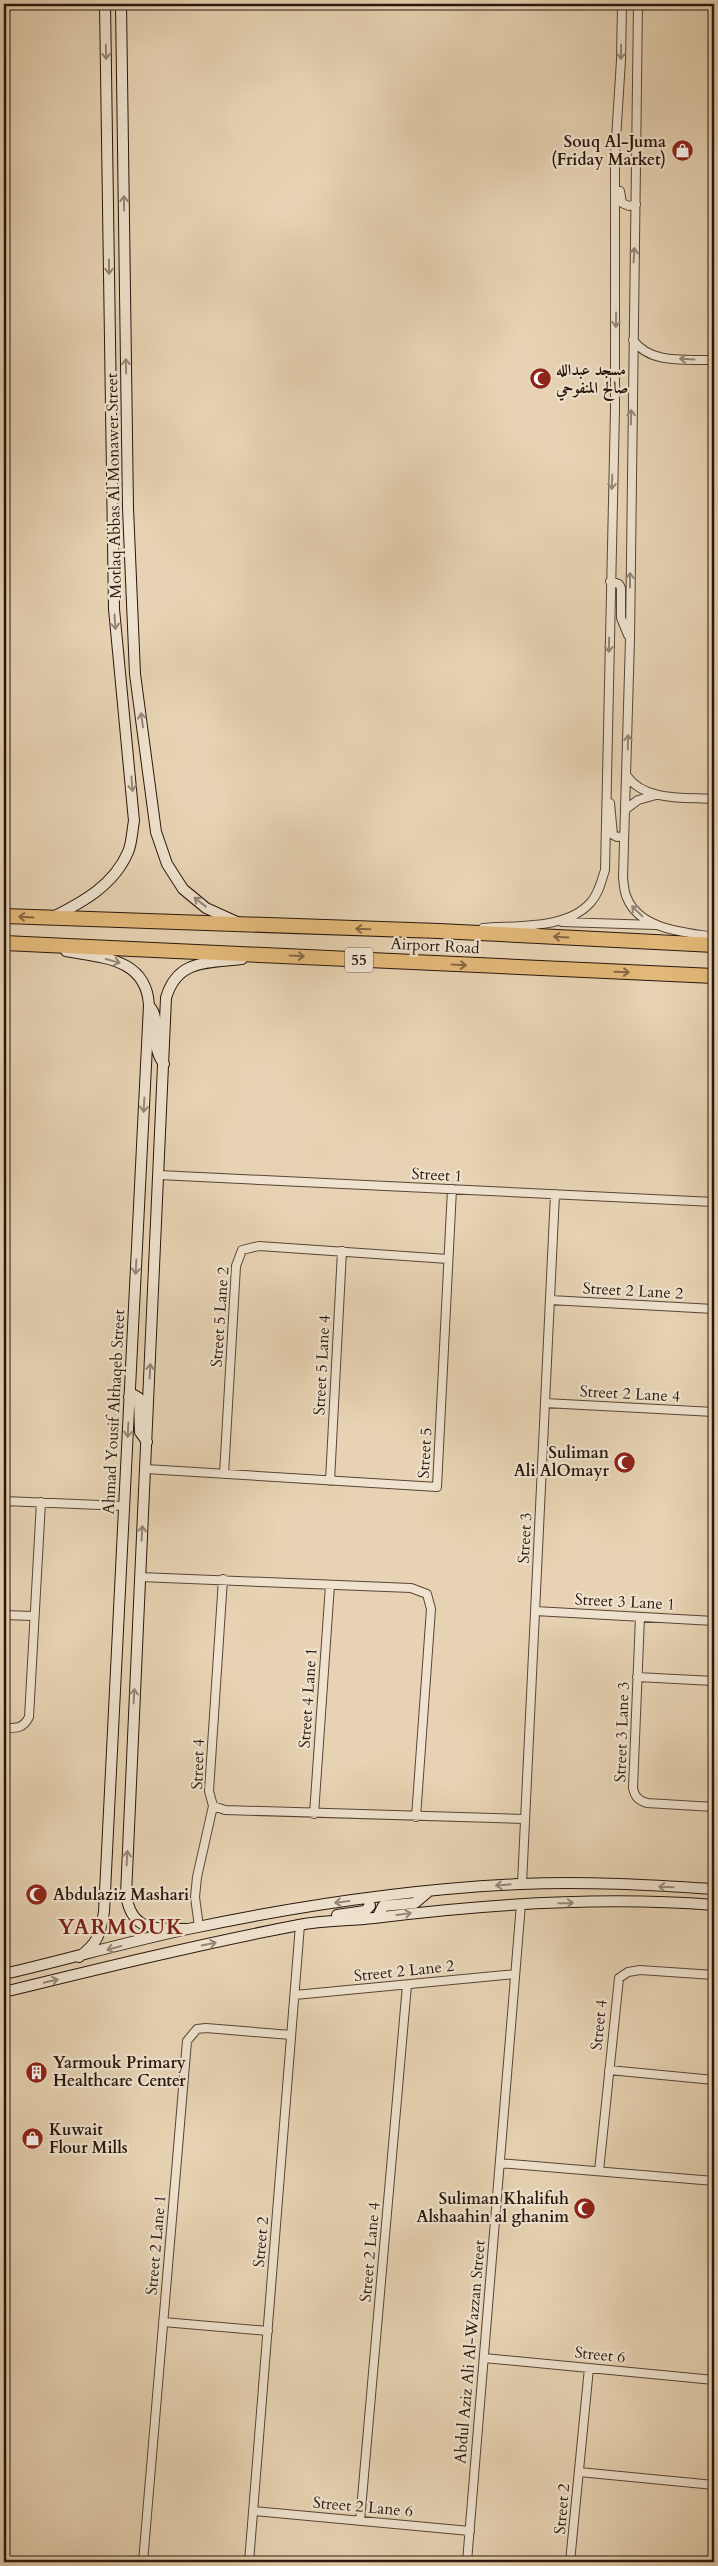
<svg xmlns="http://www.w3.org/2000/svg" width="718" height="2566" font-family="Cardo,Amiri,serif">
  <rect width="100%" height="100%" fill="#e7d3b3"/>
  <filter id="stains"><feTurbulence type="fractalNoise" baseFrequency=".004" numOctaves="4"/><feColorMatrix values="0 0 0 0 .2 0 0 0 0 .09 0 0 0 0 .02 0 0 0 .5 -.17"/></filter>
  <radialGradient id="worn" r=".72"><stop offset=".6" stop-color="#630" stop-opacity="0"/><stop offset="1" stop-color="#630" stop-opacity=".3"/></radialGradient>
  <g fill="none" stroke-linecap="round" stroke-linejoin="round">
    <defs>
      <path id="street" d="M 638,4 L 630,639 L 623,878 C 624,885 624,892 627,898 C 640,930 685,932 714,937
        M 620,191 L 622,203 L 629,206 L 636,204
        M 633,340 C 651,365 687,359 714,360
        M 610,581 L 619,584 L 621,588 L 621,618 L 628,635
        M 627,776 C 645,802 686,797 714,799
        M 610,803 L 613,835 L 617,837 L 623,836
        M 626,809 L 638,800 L 656,795
        M 562,922 L 655,925
        M 483,928 C 516,925 567,930 591,902 C 599,893 601,882 605,870 L 615,409 L 615,155 L 621,60 L 622,4
        M 159,1175 L 714,1202
        M 550,1300 L 714,1309
        M 545,1403 L 714,1412
        M 146,1469 L 437,1487 L 452,1189
        M 224,1474 L 236,1266 L 242,1250 L 259,1246 L 448,1259
        M 330,1481 L 342,1251
        M 4,1501 L 124,1506
        M 140,1577 L 411,1588 L 427,1594 L 431,1609 L 416,1817
        M 223,1579 L 209,1791 L 213,1806 L 225,1810 L 524,1819
        M 535,1611 L 714,1621
        M 4,1615 L 33,1616
        M 640,1617 L 633,1788 C 635,1797 638,1800 647,1803 L 714,1807
        M 637,1677 L 714,1681
        M 4,1728 C 16,1728 23,1729 29,1717 L 41,1502
        M 314,1814 L 330,1585
        M 522,1884 L 555,1194
        M 199,1927 L 195,1897 L 197,1877 L 213,1806
        M 295,1995 L 515,1974
        M 609,2070 L 714,2080
        M 500,2163 L 714,2181
        M 599,2171 L 619,1978 L 628,1972 L 640,1970 L 714,1975
        M 163,2322 L 268,2331
        M 484,2358 L 714,2380
        M 579,2472 L 714,2485
        M 253,2511 L 470,2531
        M 360,2521 L 407,1985
        M 143,2562 L 187,2041 L 197,2029 L 206,2028 L 291,2035
        M 249,2562 L 300,1925
        M 467,2562 L 521,1904
        M 570,2562 L 589,2368"/>
      <path id="secondary" d="M 121,4 L 128,508 L 135,674 L 156,832 L 167,864 L 183,889 L 206,908 L 237,922
        M 53,917 C 83,902 114,885 128,852 C 132,843 132,831 134,821 L 114,609 L 105,4
        M 66,951 C 103,958 146,958 149,1005 L 104,1912 C 100,1935 98,1943 79,1957
        M 150,1007 C 162,1019 148,1044 164,1064
        M 129,1397 L 134,1395 L 139,1398 L 140,1432 L 147,1442
        M 337,1915 L 365,1911 L 370,1906 L 368,1899
        M 381,1917 L 379,1914 L 383,1906 L 415,1903 L 428,1892
        M 187,1929 C 156,1928 132,1933 126,1895 L 166,998 C 177,959 208,963 242,959
        M 4,1974 C 65,1960 126,1942 188,1929 C 297,1906 410,1889 521,1884 C 585,1881 650,1885 714,1889
        M 4,1992 C 102,1968 200,1944 299,1925 C 324,1920 349,1921 374,1918 C 486,1904 601,1896 714,1905"/>
      <path id="highway" d="M 4,916 L 439,931 L 714,945
        M 4,943 L 714,976"/>
    </defs>
    <use href="#street" stroke="#584536" stroke-width="10"/>
    <use href="#secondary" stroke="#28160c" stroke-width="12"/>
    <use href="#highway" stroke="#28160c" stroke-width="16"/>
    <use href="#street" stroke="#efe2ce" stroke-width="8"/>
    <use href="#secondary" stroke="#efe2ce" stroke-width="10"/>
    <use href="#highway" stroke="#e4ba7a" stroke-width="14"/>
  </g>
  <defs><path id="oneway-shaft" d="M-6 0H5M1.5-3L5.5 0L1.5 3" fill="none" stroke-width="1.6" stroke-linecap="round" stroke-linejoin="round" transform="scale(1.25)"/></defs>
  <g stroke="#958677">
    <use href="#oneway-shaft" transform="translate(106 52) rotate(89)"/>
    <use href="#oneway-shaft" transform="translate(621 52) rotate(91)"/>
    <use href="#oneway-shaft" transform="translate(124 203) rotate(-91)"/>
    <use href="#oneway-shaft" transform="translate(634 255) rotate(-87)"/>
    <use href="#oneway-shaft" transform="translate(109 267) rotate(90)"/>
    <use href="#oneway-shaft" transform="translate(616 320) rotate(91)"/>
    <use href="#oneway-shaft" transform="translate(687 359) rotate(-177)"/>
    <use href="#oneway-shaft" transform="translate(126 366) rotate(-91)"/>
    <use href="#oneway-shaft" transform="translate(631 417) rotate(-89)"/>
    <use href="#oneway-shaft" transform="translate(612 482) rotate(92)"/>
    <use href="#oneway-shaft" transform="translate(630 580) rotate(-90)"/>
    <use href="#oneway-shaft" transform="translate(115 622) rotate(86)"/>
    <use href="#oneway-shaft" transform="translate(609 645) rotate(91)"/>
    <use href="#oneway-shaft" transform="translate(142 720) rotate(-98)"/>
    <use href="#oneway-shaft" transform="translate(628 742) rotate(-89)"/>
    <use href="#oneway-shaft" transform="translate(132 784) rotate(86)"/>
    <use href="#oneway-shaft" transform="translate(200 902) rotate(-142)"/>
    <use href="#oneway-shaft" transform="translate(637 911) rotate(-136)"/>
    <use href="#oneway-shaft" transform="translate(113 961) rotate(15)"/>
    <use href="#oneway-shaft" transform="translate(144 1105) rotate(93)"/>
    <use href="#oneway-shaft" transform="translate(136 1267) rotate(93)"/>
    <use href="#oneway-shaft" transform="translate(150 1371) rotate(-87)"/>
    <use href="#oneway-shaft" transform="translate(128 1430) rotate(93)"/>
    <use href="#oneway-shaft" transform="translate(142 1533) rotate(-87)"/>
    <use href="#oneway-shaft" transform="translate(134 1696) rotate(-87)"/>
    <use href="#oneway-shaft" transform="translate(127 1858) rotate(-87)"/>
    <use href="#oneway-shaft" transform="translate(503 1885) rotate(175)"/>
    <use href="#oneway-shaft" transform="translate(666 1887) rotate(-178)"/>
    <use href="#oneway-shaft" transform="translate(342 1902) rotate(173)"/>
    <use href="#oneway-shaft" transform="translate(566 1903) rotate(-1)"/>
    <use href="#oneway-shaft" transform="translate(404 1914) rotate(-8)"/>
    <use href="#oneway-shaft" transform="translate(209 1944) rotate(-11)"/>
    <use href="#oneway-shaft" transform="translate(114 1948) rotate(165)"/>
    <use href="#oneway-shaft" transform="translate(51 1981) rotate(-14)"/>
  </g>
  <g stroke="#866843">
    <use href="#oneway-shaft" transform="translate(26 917) rotate(-177)"/>
    <use href="#oneway-shaft" transform="translate(363 929) rotate(-178)"/>
    <use href="#oneway-shaft" transform="translate(561 937) rotate(-177)"/>
    <use href="#oneway-shaft" transform="translate(297 956) rotate(3)"/>
    <use href="#oneway-shaft" transform="translate(459 965) rotate(3)"/>
    <use href="#oneway-shaft" transform="translate(622 972) rotate(2)"/>
  </g>
  <defs>
    <symbol id="shop-disc" viewBox="-11 -11 22 22"><circle r="9.5" fill="#8f2418" stroke="#efe2ce"/><path d="M-5-2.5h2.3a2.7 3.5 0 0 1 5.4 0H5L5.5 6h-11ZM-1.5-2.5h3a1.5 2.3 0 0 0-3 0Z" fill="#fff"/></symbol>
    <symbol id="mosque-disc" viewBox="-11 -11 22 22"><circle r="9.5" fill="#8f2418" stroke="#efe2ce"/><path d="M3.5-4.9A6 6 0 1 0 3.5 4.9A5 5 0 1 1 3.5-4.9Z" fill="#fff"/></symbol>
    <symbol id="building-disc" viewBox="-11 -11 22 22"><circle r="9.5" fill="#8f2418" stroke="#efe2ce"/><path d="M-4-6H4V6H1V3H-1V6H-4ZM-2.5-4.3h1.7v1.8h-1.7ZM.8-4.3h1.7v1.8H.8ZM-2.5-1h1.7V.8h-1.7ZM.8-1h1.7V.8H.8Z" fill="#fff"/></symbol>
  </defs>
  <g fill-rule="evenodd">
    <use href="#shop-disc" x="670" y="138" width="25" height="25"/>
    <use href="#mosque-disc" x="528" y="366" width="25" height="25"/>
    <use href="#mosque-disc" x="612" y="1450" width="25" height="25"/>
    <use href="#mosque-disc" x="24" y="1882" width="25" height="25"/>
    <use href="#building-disc" x="24" y="2060" width="25" height="25"/>
    <use href="#shop-disc" x="20" y="2126" width="25" height="25"/>
    <use href="#mosque-disc" x="572" y="2196" width="25" height="25"/>
  </g>
  <g text-anchor="middle" dominant-baseline="central" stroke-width="4.5" stroke-linejoin="round" paint-order="stroke">
    <rect fill="#efe2ce" stroke="#645346" stroke-width="1" x="345" y="947.5" width="28" height="25" rx="4"/>
    <g font-size="15" font-weight="bold" fill="#28160c">
      <text x="359" y="960">55</text>
    </g>
    <g font-size="16" font-weight="bold" fill="#28160c" stroke="#efe2ce" text-anchor="start">
      <text x="666" y="142" text-anchor="end">Souq Al-Juma<tspan x="666" dy="18">(Friday Market)</tspan></text>
      <text x="556" y="370">مسجد عبدالله<tspan x="556" dy="18">صالح المنفوحي</tspan></text>
      <text x="609" y="1453" text-anchor="end">Suliman<tspan x="609" dy="18">Ali AlOmayr</tspan></text>
      <text x="53" y="1895">Abdulaziz Mashari</text>
      <text x="53" y="2063">Yarmouk Primary<tspan x="53" dy="18">Healthcare Center</tspan></text>
      <text x="49" y="2130">Kuwait<tspan x="49" dy="18">Flour Mills</tspan></text>
      <text x="569" y="2199" text-anchor="end">Suliman Khalifuh<tspan x="569" dy="18">Alshaahin al ghanim</tspan></text>
    </g>
    <g font-size="16" fill="#28160c" stroke="#efe2ce">
      <text transform="translate(114 486) rotate(-91)">Motlaq Abbas Al Monawer Street</text>
      <text transform="translate(435 946) rotate(3)">Airport Road</text>
      <text transform="translate(437 1175) rotate(3)">Street 1</text>
      <text transform="translate(633 1291) rotate(3)">Street 2 Lane 2</text>
      <text transform="translate(220 1317) rotate(-86)">Street 5 Lane 2</text>
      <text transform="translate(322 1365) rotate(-87)">Street 5 Lane 4</text>
      <text transform="translate(630 1394) rotate(3)">Street 2 Lane 4</text>
      <text transform="translate(114 1412) rotate(-87)">Ahmad Yousif Althaqeb Street</text>
      <text transform="translate(425 1453) rotate(-87)">Street 5</text>
      <text transform="translate(525 1538) rotate(-87)">Street 3</text>
      <text transform="translate(625 1602) rotate(3)">Street 3 Lane 1</text>
      <text transform="translate(308 1698) rotate(-86)">Street 4 Lane 1</text>
      <text transform="translate(622 1732) rotate(-88)">Street 3 Lane 3</text>
      <text transform="translate(198 1764) rotate(-88)">Street 4</text>
      <text transform="translate(404 1971) rotate(-6)">Street 2 Lane 2</text>
      <text transform="translate(599 2025) rotate(-84)">Street 4</text>
      <text transform="translate(261 2242) rotate(-85)">Street 2</text>
      <text transform="translate(156 2245) rotate(-85)">Street 2 Lane 1</text>
      <text transform="translate(370 2252) rotate(-85)">Street 2 Lane 4</text>
      <text transform="translate(470 2352) rotate(-85)">Abdul Aziz Ali Al-Wazzan Street</text>
      <text transform="translate(600 2355) rotate(6)">Street 6</text>
      <text transform="translate(363 2507) rotate(5)">Street 2 Lane 6</text>
      <text transform="translate(562 2509) rotate(-85)">Street 2</text>
    </g>
    <g font-size="21" font-weight="bold" letter-spacing="1" fill="#7a1f14" stroke="#efe2ce">
      <text x="121" y="1927">YARMOUK</text>
    </g>
  </g>
  <rect width="718" height="2566" fill="none" stroke="#e7d3b3" stroke-width="20"/>
  <rect x="5" y="5" width="708" height="2556" fill="none" stroke="#28160c" stroke-width="2.5"/>
  <rect x="10" y="10" width="698" height="2546" fill="none" stroke="#28160c"/>
  <rect width="100%" height="100%" filter="url(#stains)"/>
  <rect width="100%" height="100%" fill="url(#worn)"/>
</svg>
